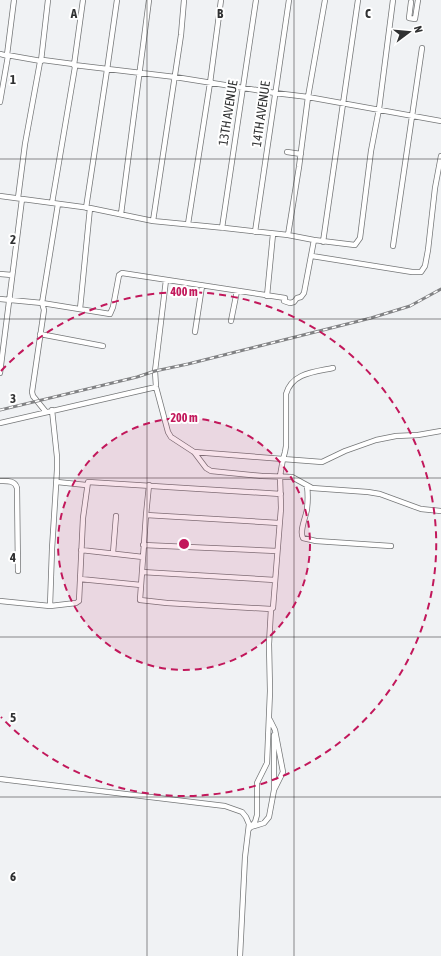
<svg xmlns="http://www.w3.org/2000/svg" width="441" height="956" font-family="'Asap Condensed',sans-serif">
  <rect width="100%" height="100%" fill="#f0f2f4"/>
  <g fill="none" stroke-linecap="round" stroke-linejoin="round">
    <defs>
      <path id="street" d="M 14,0 L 7,55 L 41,61 L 48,0
        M 83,0 L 74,65 L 175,77 L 275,93 L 308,97 L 441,121
        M 411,2 L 409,18 L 415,19 L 418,0
        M 0,54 L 8,56 L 0,102
        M 287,152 L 301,154
        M 0,196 L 90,208 L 153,221 L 225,228 L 288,235 L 314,240 L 355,245 L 360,238 L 371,151 L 379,109 L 393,0
        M 18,198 L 25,144 L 40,62 L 43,60 L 73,64 L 75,67 L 52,203
        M 86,208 L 107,70 L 117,0
        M 121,214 L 149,0
        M 153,221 L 181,35 L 184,0
        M 188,224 L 210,83 L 221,0
        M 222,228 L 256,0
        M 255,232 L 289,0
        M 288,235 L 299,167 L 308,97 L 325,0
        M 323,242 L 358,0
        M 393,246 L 422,48
        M 312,256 L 412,272 L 421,272 L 425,266 L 428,250 L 435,188 L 441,156
        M 0,274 L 12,275
        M 166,280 L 155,371 L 156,387 L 168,432 L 171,437 L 194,452 L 206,468 L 211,471 L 262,476 L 292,477 L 312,488 L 368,492 L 380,494 L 421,509 L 441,511
        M 267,296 L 273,234
        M 0,299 L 42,303 L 110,314 L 113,307 L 119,275 L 122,273 L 285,298 L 284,301 L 290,303 L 294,302 L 297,298 L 301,297 L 304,293 L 314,240
        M 80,309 L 90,208
        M 231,321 L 237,291
        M 195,332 L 202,286
        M 40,334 L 103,346
        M 0,373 L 22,199
        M 46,412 L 33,396 L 32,392 L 44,310 L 42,303 L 58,204
        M 0,423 L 156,387
        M 194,452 L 283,459 L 285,452 L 286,446 L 286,394 C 292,373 314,372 333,368
        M 0,481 C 7,481 15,480 17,488 L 18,571
        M 57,482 L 86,485
        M 149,485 L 146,515 L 140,600 L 167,603 L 271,609 L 273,608 L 281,508 L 280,476 L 283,459 L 322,462 L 345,451 L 376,440 L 396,436 L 418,435 L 441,431
        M 307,486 C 308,494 308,501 307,509 C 306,517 299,531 303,538 L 316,541 L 391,546
        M 146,515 L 279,523
        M 143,545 L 277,551
        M 81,550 L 143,557
        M 113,553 L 116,516
        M 142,572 L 275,580
        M 80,579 L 141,585
        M 0,601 L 50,606 L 76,603 L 79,601 L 83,518 L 88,482 L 281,494
        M 50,606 L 52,549 L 57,470 L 57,457 L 52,410
        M 0,779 L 225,806 L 242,812 L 246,817 L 249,824 L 245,857 L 240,956
        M 274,790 L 274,735
        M 251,827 L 264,823 L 269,817 L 274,790 L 283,772 L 275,730 L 270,720
        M 249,829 L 255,822 L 257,815 L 257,783 L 267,763 L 270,691 L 269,644 L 271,609"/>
    </defs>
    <use href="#street" stroke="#757778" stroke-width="6"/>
    <use href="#street" stroke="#fff" stroke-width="4.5"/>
    <defs>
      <path id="rail" d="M 0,410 L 137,377 L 155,371 L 188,364 L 371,318 L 410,306 L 441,289"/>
    </defs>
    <use href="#rail" stroke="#818284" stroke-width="3"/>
    <use href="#rail" stroke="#fff" stroke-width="1.5" stroke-dasharray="4.5" stroke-linecap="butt"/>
  </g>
  <path fill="none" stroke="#303132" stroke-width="1" stroke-opacity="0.55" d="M 147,0 L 147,956M 294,0 L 294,956M 0,159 L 441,159M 0,319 L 441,319M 0,478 L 441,478M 0,637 L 441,637M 0,797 L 441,797"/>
  <circle cx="184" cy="544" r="126" fill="#c2185b" fill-opacity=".12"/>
  <g fill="none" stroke="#c2185b" stroke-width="2" stroke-dasharray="7 5">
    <circle cx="184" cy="544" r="126"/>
    <path d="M1 371A252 252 0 1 1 1 717"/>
  </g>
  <g text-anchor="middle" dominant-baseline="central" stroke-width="4" stroke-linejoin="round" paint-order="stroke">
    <g font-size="13" fill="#303132" stroke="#fff">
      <text transform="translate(228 113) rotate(-81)">13TH AVENUE</text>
      <text transform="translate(261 114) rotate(-82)">14TH AVENUE</text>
    </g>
  </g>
  <g font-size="13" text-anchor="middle" font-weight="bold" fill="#303132" stroke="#fff" stroke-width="4" stroke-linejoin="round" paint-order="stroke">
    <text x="74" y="18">A</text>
    <text x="220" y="18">B</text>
    <text x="368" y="18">C</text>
    <text x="13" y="84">1</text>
    <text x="13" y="244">2</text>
    <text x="13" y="403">3</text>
    <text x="13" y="562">4</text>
    <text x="13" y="722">5</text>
    <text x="13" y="881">6</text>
  </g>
  <circle cx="184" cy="544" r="6" fill="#c2185b" stroke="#fff" stroke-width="2"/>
  <g font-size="12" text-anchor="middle" font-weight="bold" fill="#c2185b" stroke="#fff" stroke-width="4" stroke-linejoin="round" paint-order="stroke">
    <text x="184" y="296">400 m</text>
    <text x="184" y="422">200 m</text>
  </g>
  <g transform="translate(409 32) rotate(74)" stroke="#ffffff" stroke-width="3" paint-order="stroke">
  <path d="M0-3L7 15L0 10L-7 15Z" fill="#303132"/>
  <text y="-6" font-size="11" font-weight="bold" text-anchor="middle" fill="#303132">N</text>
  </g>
</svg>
